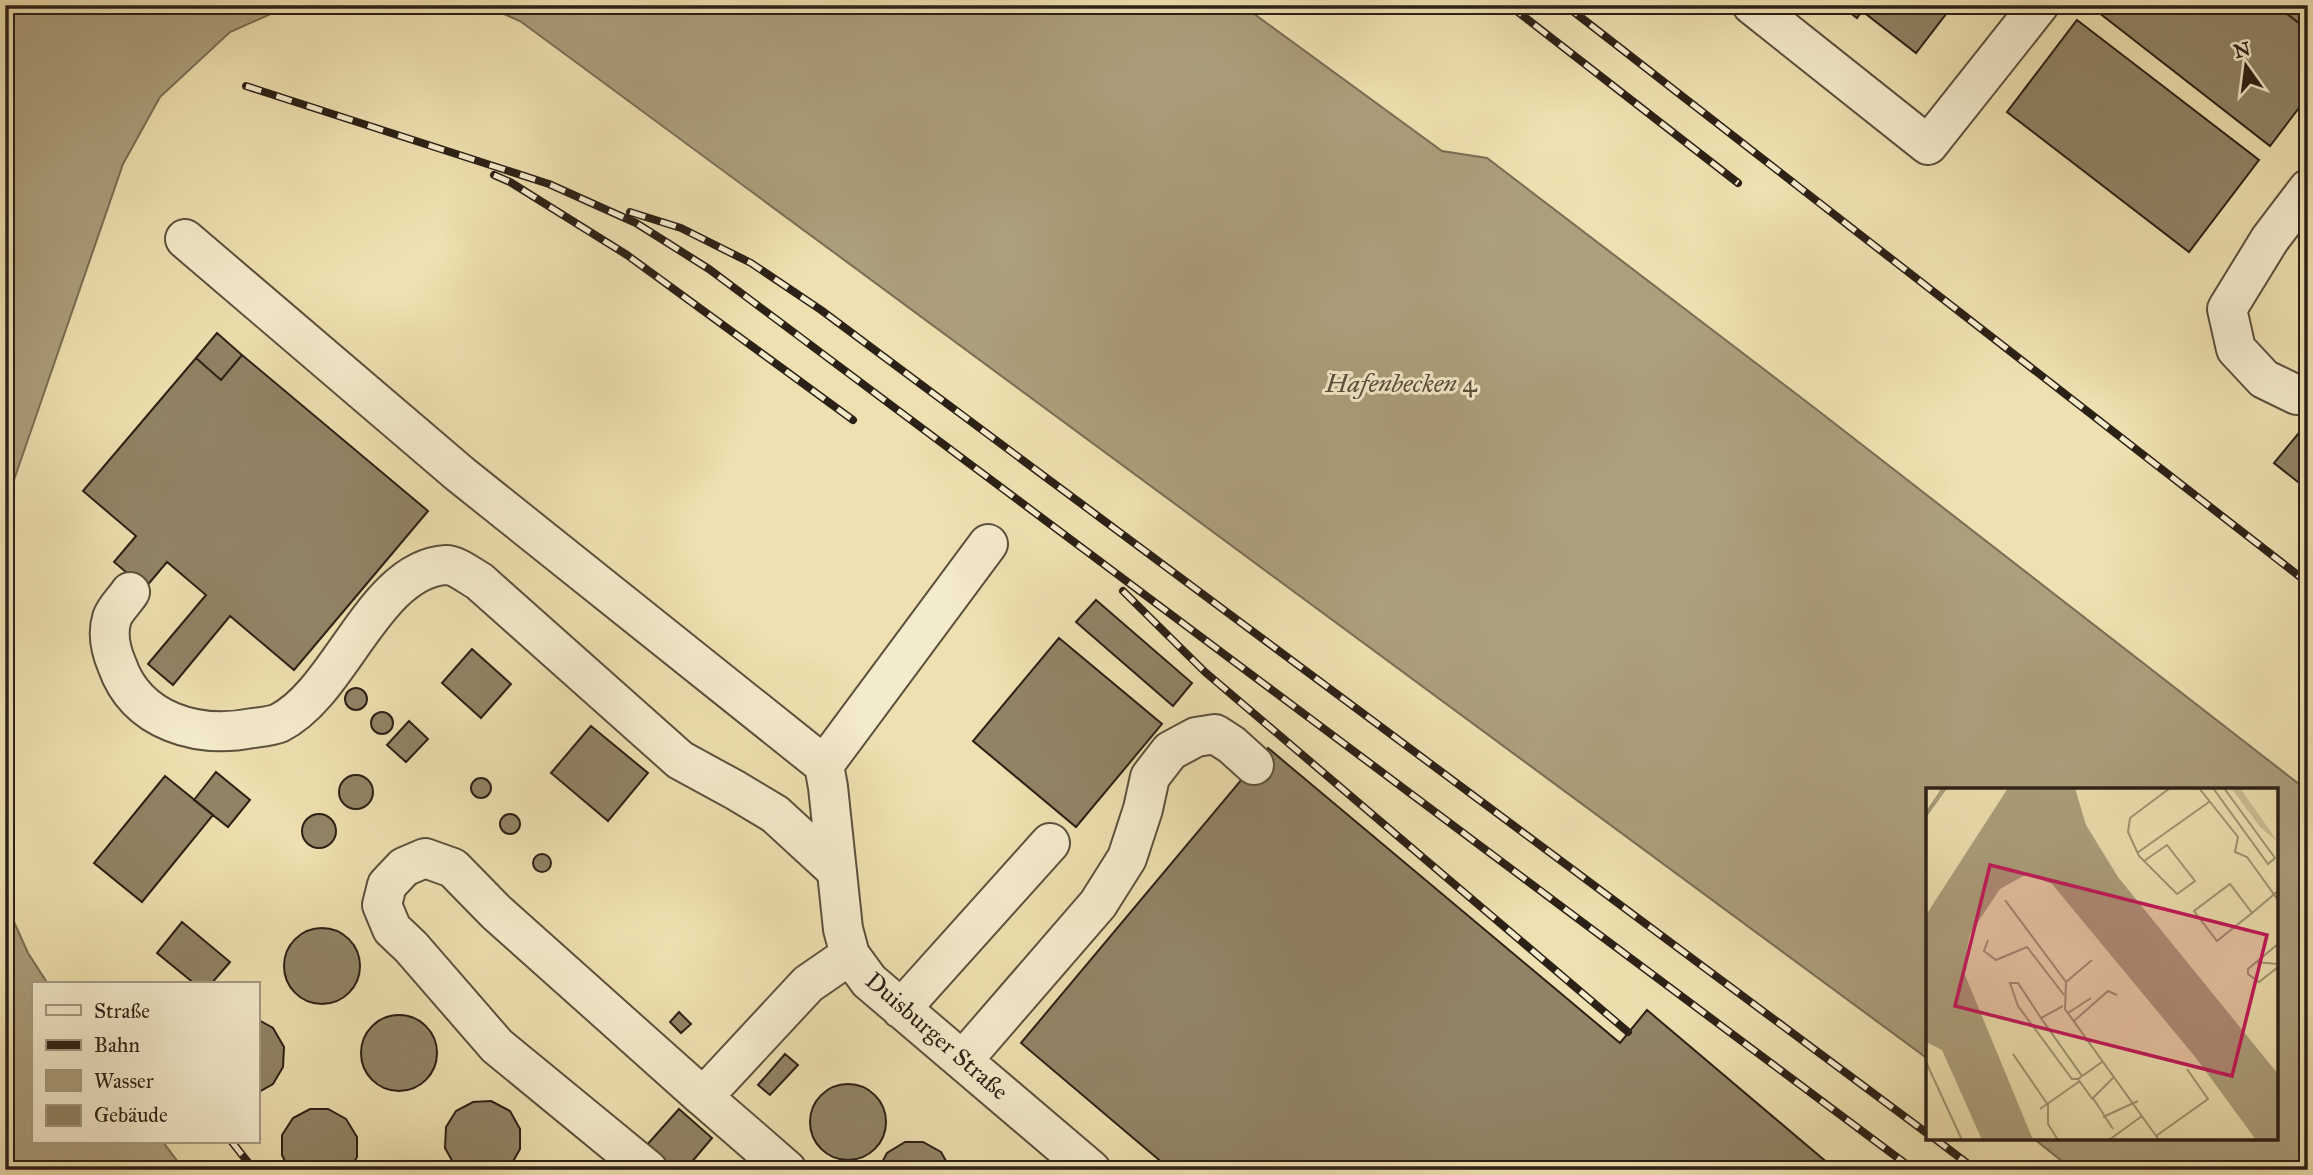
<svg xmlns="http://www.w3.org/2000/svg" width="2313" height="1175" font-family="'IM FELL Great Primer',serif">
  <rect width="100%" height="100%" fill="#eee0b0"/>
  <filter id="stains"><feTurbulence type="fractalNoise" baseFrequency=".00286" numOctaves="4"/><feColorMatrix values="0 0 0 0 .2 0 0 0 0 .09 0 0 0 0 .02 0 0 0 .5 -.17"/></filter>
  <radialGradient id="worn" r=".72"><stop offset=".6" stop-color="#630" stop-opacity="0"/><stop offset="1" stop-color="#630" stop-opacity=".3"/></radialGradient>
  <path fill="#ac9f7c" stroke="#796d53" stroke-width="2" d="M 5,5 L 291,5 L 230,32 L 160,97 L 123,164 L 5,506 Z
    M 483,5 L 1242,5 L 1442,151 L 1487,158 L 1816,409 L 2308,791 L 2308,1170 L 2073,1170 L 2033,1138 L 2276,1138 L 2276,790 L 1928,790 L 1928,1059 L 520,21 Z
    M 5,902 L 28,953 L 48,984 L 33,984 L 33,1142 L 163,1142 L 184,1170 L 5,1170 Z"/>
  <path fill="#918466" stroke="#2c2116" stroke-width="2" d="M 1834,5 L 1953,5 L 1916,53 L 1862,11 L 1857,18 L 1841,6 L 1839,9 Z
    M 2089,5 L 2275,5 L 2308,30 L 2308,96 L 2270,146 Z
    M 2275,5 L 2308,5 L 2308,30 Z
    M 2077,20 L 2259,160 L 2189,252 L 2007,112 Z
    M 217,333 L 242,355 L 221,380 L 196,358 Z
    M 242,355 L 428,511 L 294,670 L 230,616 L 173,685 L 148,664 L 206,595 L 167,562 L 145,588 L 114,562 L 136,536 L 83,491 L 196,358 L 221,380 Z
    M 2303,428 L 2308,432 L 2308,490 L 2274,463 Z
    M 1096,600 L 1192,683 L 1173,706 L 1076,622 Z
    M 1059,638 L 1162,724 L 1076,827 L 973,741 Z
    M 472,649 L 511,684 L 481,718 L 442,683 Z
    M345 699a11 11 0 1 1 22 0a11 11 0 1 1-22 0Z
    M371 723a11 11 0 1 1 22 0a11 11 0 1 1-22 0Z
    M 409,721 L 428,739 L 406,762 L 387,745 Z
    M 591,726 L 648,773 L 608,821 L 551,773 Z
    M 1268,748 L 1620,1043 L 1647,1010 L 1836,1170 L 1171,1170 L 1021,1043 Z
    M 216,772 L 250,800 L 228,827 L 194,800 Z
    M339 792a17 17 0 1 1 34 0a17 17 0 1 1-34 0Z
    M 165,776 L 213,815 L 142,902 L 94,863 Z
    M471 788a10 10 0 1 1 20 0a10 10 0 1 1-20 0Z
    M302 831a17 17 0 1 1 34 0a17 17 0 1 1-34 0Z
    M500 824a10 10 0 1 1 20 0a10 10 0 1 1-20 0Z
    M533 863a9 9 0 1 1 18 0a9 9 0 1 1-18 0Z
    M 182,922 L 230,962 L 211,984 L 195,984 L 157,953 Z
    M284 966a38 38 0 1 1 76 0a38 38 0 1 1-76 0Z
    M 679,1012 L 691,1024 L 681,1033 L 670,1022 Z
    M361 1053a38 38 0 1 1 76 0a38 38 0 1 1-76 0Z
    M 257,1019 L 273,1028 L 284,1047 L 283,1067 L 273,1084 L 257,1093 Z
    M 785,1054 L 798,1065 L 770,1095 L 758,1085 Z
    M810 1122a38 38 0 1 1 76 0a38 38 0 1 1-76 0Z
    M 491,1101 L 510,1111 L 520,1129 L 520,1149 L 510,1167 L 504,1170 L 462,1170 L 454,1164 L 445,1148 L 446,1127 L 456,1111 L 473,1102 Z
    M 310,1109 L 328,1109 L 346,1119 L 357,1137 L 357,1157 L 349,1170 L 289,1170 L 282,1155 L 282,1135 L 293,1118 Z
    M 679,1109 L 712,1138 L 685,1170 L 672,1170 L 646,1146 Z
    M 905,1142 L 923,1142 L 941,1152 L 951,1170 L 878,1170 L 887,1153 Z"/>
  <g fill="none" stroke-linecap="round" stroke-linejoin="round">
    <defs>
      <path id="minor" d="M 1752,5 L 1928,145 L 2039,5
        M 2308,189 L 2270,239 L 2227,309 L 2236,349 L 2264,379 L 2297,395 L 2308,392
        M 185,239 L 460,474 L 824,765 L 828,787 L 843,929 L 850,955 L 869,981 L 1091,1170
        M 130,592 C 125,600 115,609 112,618 C 107,634 111,651 117,665 C 137,722 198,739 253,728 C 261,727 272,726 279,723 C 341,692 374,569 446,565 C 456,565 470,576 479,581 L 680,760 L 735,790 L 775,814 L 837,871
        M 824,765 L 988,544
        M 901,1009 L 1050,843
        M 963,1060 L 1098,904 L 1127,858 L 1143,809 L 1150,777 L 1170,751 L 1196,737 L 1215,734 L 1232,745 L 1254,765
        M 648,1170 L 497,1046 L 411,947 L 392,929 L 382,905 L 387,885 L 404,867 L 425,858 L 453,868 L 496,912 L 703,1097
        M 787,1170 L 703,1097 L 808,984 L 850,955"/>
    </defs>
    <use href="#minor" stroke="#5c513c" stroke-width="42"/>
    <use href="#minor" stroke="#f4ebcc" stroke-width="38"/>
    <defs>
      <path id="rail" d="M 1509,5 L 1738,183
        M 1565,5 L 2308,583
        M 246,86 L 549,184 L 636,223 L 709,269 L 1914,1170
        M 494,175 L 510,182 L 627,255 L 853,420
        M 630,212 L 681,228 L 751,263 L 821,310 L 1928,1134
        M 1123,591 L 1205,672 L 1628,1032
        M 1934,1138 L 1976,1170
        M 232,1142 L 254,1170"/>
    </defs>
    <use href="#rail" stroke="#2c2116" stroke-width="8"/>
    <use href="#rail" stroke="#f4ebcc" stroke-width="5" stroke-dasharray="16" stroke-linecap="butt"/>
  </g>
  <g text-anchor="middle" dominant-baseline="central" stroke-width="6" stroke-linejoin="round" paint-order="stroke">
    <g font-size="24" fill="#2c2116" stroke="#f4ebcc">
      <text transform="translate(937 1036) rotate(41)">Duisburger Straße</text>
    </g>
    <g font-size="26" font-style="italic" fill="#594d3a" stroke="#f4ebcc">
      <text x="1401" y="383">Hafenbecken 4</text>
    </g>
  </g>
  <g transform="translate(1926 788)">
    <rect width="352" height="352" fill="#eee0b0"/>
    <path d="M 305,0 L 314,0 L 352,54 L 334,39 Z" fill="#cdc096"/>
    <path d="M 82,0 L 149,0 L 160,37 L 192,89 L 352,286 L 352,352 L 330,352 L 270,270 L 126,96 L 101,86 L 74,101 L 44,146 L 37,182 L 107,352 L 56,352 L 16,262 L 0,254 L 0,127 Z" fill="#ac9f7c"/>
    <path fill="none" stroke="#a09472" stroke-width="2" d="M 273,0 L 312,49 L 309,64 L 321,69 L 352,112M 287,0 L 342,76 L 349,70 L 298,0M 0,25 L 17,0M 0,28 L 20,0M 211,65 L 283,14M 218,73 L 241,57 L 269,93 L 251,106 L 213,68 L 202,44 L 204,30 L 244,0M 79,112 L 140,194 L 139,221 L 233,352M 326,125 L 304,96 L 268,123 L 291,153 L 326,125 L 352,103M 62,152 L 58,163 L 70,172 L 101,159 L 138,207M 352,156 L 322,181 L 322,186 L 333,194 L 352,179M 329,174 L 352,176M 140,194 L 166,172M 137,218 L 115,230 L 156,288M 142,225 L 165,210M 115,230 L 92,195 L 84,195 L 92,218 L 146,291 L 152,291M 148,233 L 182,203 L 191,207M 87,266 L 122,317 L 122,336 L 132,352M 0,274 L 36,352M 167,312 L 152,291 L 176,274M 114,321 L 154,293M 177,329 L 212,313M 187,341 L 167,310 L 188,289M 230,348 L 282,311 L 261,281M 183,352 L 216,328"/>
    <path fill="#c2185b" fill-opacity="0.15" stroke="#c2185b" stroke-width="3.5" d="M 64,77 L 341,147 L 306,288 L 29,218 Z"/>
    <rect width="352" height="352" fill="none" stroke="#2c2116" stroke-width="3.5"/>
  </g>
  <rect width="2313" height="1175" fill="none" stroke="#eee0b0" stroke-width="28"/>
  <rect x="7" y="7" width="2299" height="1161" fill="none" stroke="#2c2116" stroke-width="3.5"/>
  <rect x="14" y="14" width="2285" height="1147" fill="none" stroke="#2c2116" stroke-width="2"/>
  <rect x="32" y="982" width="228" height="161" fill="#f4ebcc" stroke="#a49a83" stroke-width="2"/>
  <rect x="46" y="1005" width="35" height="10" fill="#f4ebcc" stroke="#a49a83" stroke-width="2"/>
  <text x="94" y="1018" font-size="21" fill="#2c2116">Straße</text>
  <rect x="46" y="1040" width="35" height="10" fill="#2c2116" stroke="#a49a83" stroke-width="2"/>
  <text x="94" y="1052" font-size="21" fill="#2c2116">Bahn</text>
  <rect x="46" y="1070" width="35" height="21" fill="#ac9f7c" stroke="#a49a83" stroke-width="2"/>
  <text x="94" y="1088" font-size="21" fill="#2c2116">Wasser</text>
  <rect x="46" y="1105" width="35" height="21" fill="#918466" stroke="#a49a83" stroke-width="2"/>
  <text x="94" y="1122" font-size="21" fill="#2c2116">Gebäude</text>
  <g transform="translate(2246 66) rotate(346)" stroke="#f4ebcc" stroke-width="5" paint-order="stroke">
  <path d="M0-5L12 26L0 18L-12 26Z" fill="#2c2116"/>
  <text y="-10" font-size="19" font-weight="bold" text-anchor="middle" fill="#2c2116">N</text>
  </g>
  <rect width="100%" height="100%" filter="url(#stains)"/>
  <rect width="100%" height="100%" fill="url(#worn)"/>
</svg>
